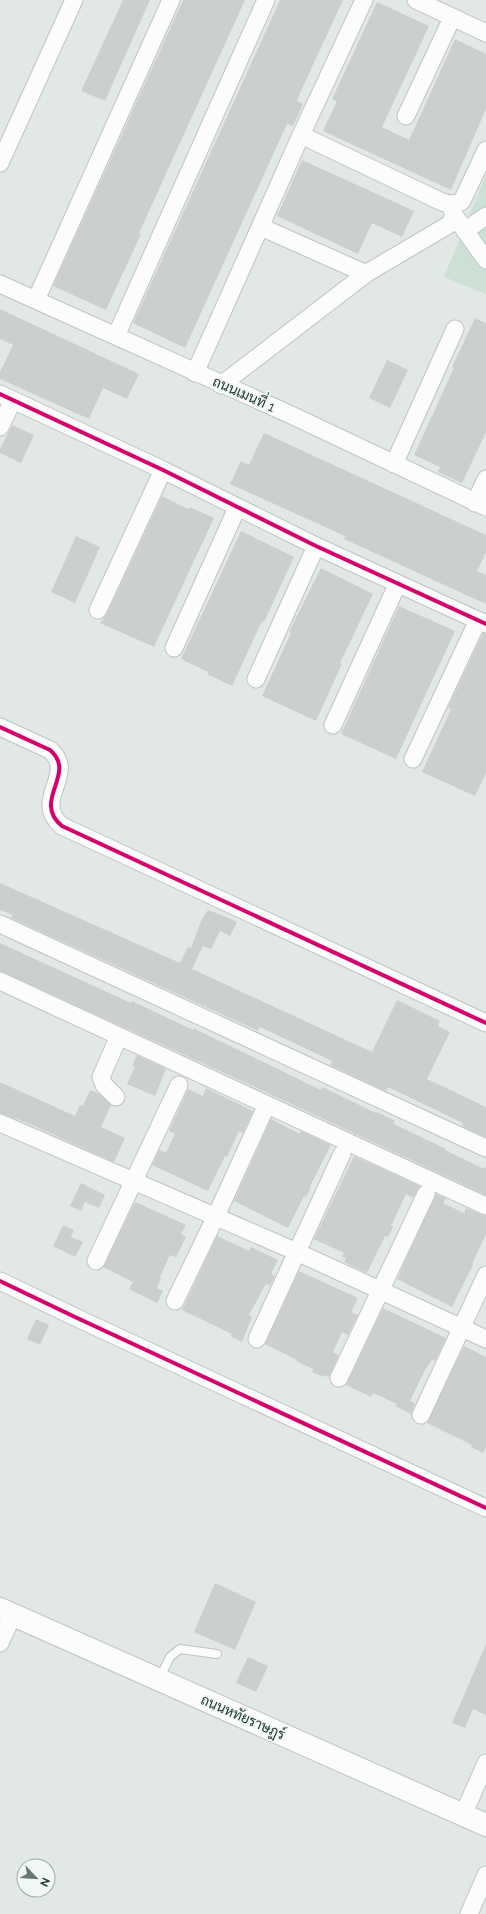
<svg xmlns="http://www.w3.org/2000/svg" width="486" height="1914" font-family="Raleway,Sarabun,sans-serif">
  <rect width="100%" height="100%" fill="#e2e8e6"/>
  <path fill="#cde0d5" d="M 486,175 L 486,294 L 444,277 Z"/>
  <path fill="#cbd0cf" d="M 123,0 L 150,0 L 105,101 L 81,91 Z
    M 183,0 L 245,0 L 139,233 L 141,234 L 106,310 L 53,286 Z
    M 280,0 L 343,0 L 300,93 L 297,101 L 303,104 L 293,126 L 287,124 L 185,348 L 133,323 Z
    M 377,2 L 429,26 L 382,127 L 409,140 L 455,39 L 486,54 L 486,109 L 451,190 L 323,131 L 337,101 L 332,99 Z
    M 302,160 L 414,211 L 402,237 L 372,223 L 358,254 L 277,216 Z
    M 0,309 L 139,374 L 127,399 L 103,388 L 89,419 L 0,379 L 0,372 L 13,345 L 0,339 Z
    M 475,318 L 486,323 L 486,432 L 462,483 L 438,472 L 440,467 L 414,455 L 454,368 L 452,367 Z
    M 387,360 L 408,370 L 390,408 L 369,398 Z
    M 12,425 L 34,435 L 21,463 L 0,453 L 0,449 Z
    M 264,433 L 486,535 L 486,552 L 477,571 L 486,575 L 486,604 L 344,539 L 345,536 L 230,484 L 241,461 L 249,465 Z
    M 162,496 L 188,509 L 190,507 L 214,518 L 154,647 L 100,623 L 107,614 Z
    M 241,531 L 294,557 L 264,622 L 262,621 L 232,686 L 207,674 L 208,672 L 181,659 Z
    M 76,536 L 100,547 L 75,603 L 51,592 Z
    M 321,568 L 373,594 L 340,663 L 342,664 L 316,721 L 262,696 L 291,633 L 289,632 Z
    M 399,606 L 455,631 L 396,759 L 341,734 Z
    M 483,633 L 486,634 L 486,773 L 475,796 L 422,772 L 451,709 L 448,708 Z
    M 0,883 L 180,963 L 188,947 L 191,948 L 201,921 L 208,910 L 219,914 L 237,922 L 230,936 L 220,931 L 211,949 L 203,946 L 192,969 L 372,1052 L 397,1000 L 440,1021 L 438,1026 L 450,1032 L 427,1079 L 486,1107 L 486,1137 L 462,1126 L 463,1123 L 388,1087 L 386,1091 L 330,1065 L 332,1061 L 260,1027 L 258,1031 L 11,918 L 13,915 L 0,910 Z
    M 0,943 L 131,1003 L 132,1001 L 193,1030 L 193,1028 L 321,1090 L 322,1087 L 376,1113 L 377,1112 L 395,1121 L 394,1124 L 446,1149 L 445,1150 L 484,1169 L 486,1166 L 486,1195 L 257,1088 L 0,971 Z
    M 137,1055 L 166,1069 L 155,1096 L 127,1084 L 135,1067 L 132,1066 Z
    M 0,1082 L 75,1116 L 80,1105 L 83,1106 L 90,1090 L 98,1093 L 111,1105 L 101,1127 L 125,1138 L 114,1162 L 25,1122 L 0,1113 Z
    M 206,1088 L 253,1111 L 243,1133 L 239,1131 L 227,1157 L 225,1156 L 208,1191 L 152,1165 L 159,1150 L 166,1153 L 175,1134 L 169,1131 L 188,1089 L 203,1096 Z
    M 271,1119 L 300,1134 L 301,1131 L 331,1145 L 310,1186 L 311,1187 L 306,1197 L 304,1196 L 288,1228 L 234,1201 Z
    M 354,1156 L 420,1186 L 413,1198 L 406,1194 L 391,1226 L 393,1227 L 388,1237 L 385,1236 L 367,1273 L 344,1262 L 346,1258 L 342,1257 L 344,1253 L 314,1239 Z
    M 81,1183 L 105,1195 L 99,1208 L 85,1202 L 81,1211 L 70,1206 Z
    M 436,1194 L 446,1198 L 443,1203 L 464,1213 L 466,1208 L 486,1216 L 486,1234 L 472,1264 L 473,1265 L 452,1307 L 397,1279 Z
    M 135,1202 L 186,1225 L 181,1234 L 186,1237 L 176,1257 L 170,1255 L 160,1277 L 161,1278 L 157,1288 L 163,1291 L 157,1303 L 129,1289 L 133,1282 L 103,1267 Z
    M 63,1225 L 74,1230 L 71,1237 L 83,1242 L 75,1257 L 53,1246 Z
    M 217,1236 L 249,1251 L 251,1247 L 278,1260 L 271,1274 L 275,1276 L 270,1286 L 266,1284 L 249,1315 L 252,1317 L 242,1342 L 230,1336 L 232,1334 L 182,1310 Z
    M 299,1271 L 358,1298 L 351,1312 L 358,1315 L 348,1335 L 342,1332 L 333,1352 L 339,1355 L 329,1377 L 325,1375 L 324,1377 L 312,1372 L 313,1369 L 296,1361 L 297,1360 L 265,1344 Z
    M 383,1308 L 446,1338 L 435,1361 L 432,1360 L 426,1368 L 410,1401 L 415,1403 L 411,1414 L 395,1406 L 397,1404 L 373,1393 L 371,1397 L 346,1385 Z
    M 36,1319 L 49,1325 L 40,1345 L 27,1339 Z
    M 464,1346 L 486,1357 L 486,1447 L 483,1453 L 471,1447 L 472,1445 L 427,1423 Z
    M 215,1583 L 256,1602 L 235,1650 L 194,1632 Z
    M 486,1644 L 486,1715 L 473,1709 L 465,1728 L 452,1723 Z
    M 248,1657 L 268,1666 L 256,1692 L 236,1683 Z"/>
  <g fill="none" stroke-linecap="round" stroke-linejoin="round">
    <defs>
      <path id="service" d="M 159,1679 L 170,1657 L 180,1649 L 217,1654"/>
      <path id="minor" d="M 416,0 L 486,33
        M 406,116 L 452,18
        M 301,135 L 442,202 C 450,204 455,205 462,201 L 486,150
        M 0,163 L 74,0
        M 454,215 L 486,260
        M 261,227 L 362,272 L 367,273 L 450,224 L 454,215 L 450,205
        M 465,231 L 486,216
        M 0,284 L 289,414 L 486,507
        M 36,300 L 171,0
        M 116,336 L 266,0
        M 195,373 L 301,135 L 364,0
        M 221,385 L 367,273
        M 0,394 L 163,470 L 316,546 L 486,624
        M 0,427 L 13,400
        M 394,464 L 455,329
        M 475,503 L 486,479
        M 98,610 L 163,470
        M 174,648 L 237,508
        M 256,679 L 316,546
        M 333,725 L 397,585
        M 0,727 L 50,750 C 78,774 31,800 62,826 L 486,1023
        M 413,759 L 478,620
        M 0,924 L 486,1148
        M 0,981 L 486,1206
        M 116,1097 L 104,1085 L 101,1077 L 119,1036
        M 0,1123 L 297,1252 L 486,1339
        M 96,1261 L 179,1085
        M 0,1281 L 75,1317 L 486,1508
        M 175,1301 L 216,1216 L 263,1113
        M 257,1339 L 342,1154
        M 339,1378 L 426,1194
        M 421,1415 L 486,1275
        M 0,1643 L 13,1615
        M 463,1815 L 486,1763
        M 469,1914 L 486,1875"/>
      <path id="secondary" d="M 0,1609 L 486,1825"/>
    </defs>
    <use href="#service" stroke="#bfc4c3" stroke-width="10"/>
    <use href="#minor" stroke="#bfc4c3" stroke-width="19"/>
    <use href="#secondary" stroke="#bfc5c3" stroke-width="24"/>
    <use href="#service" stroke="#fbfcfb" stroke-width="8"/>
    <use href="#minor" stroke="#fbfcfb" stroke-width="17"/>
    <use href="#secondary" stroke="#fbfcfb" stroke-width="22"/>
    <defs>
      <path id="cycleway" d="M 0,394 L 163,470 L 316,546 L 486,624
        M 0,727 L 50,750 C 78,774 31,800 62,826 L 486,1023
        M 0,1281 L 75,1317 L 486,1508"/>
    </defs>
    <use href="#cycleway" stroke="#f1f7f4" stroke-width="6"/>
    <use href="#cycleway" stroke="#d6006c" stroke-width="4"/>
  </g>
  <g text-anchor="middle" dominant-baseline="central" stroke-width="3.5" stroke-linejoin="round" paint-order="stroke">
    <g font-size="14" fill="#223936" stroke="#f1f7f4">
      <text transform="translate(244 394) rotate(24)">ถนนเมนที่ 1</text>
      <text transform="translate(243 1717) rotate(24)">ถนนหทัยราษฎร์</text>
    </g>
  </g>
  <g transform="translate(36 1878) rotate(115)"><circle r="19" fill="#f1f7f4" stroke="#9eaba8"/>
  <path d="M0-3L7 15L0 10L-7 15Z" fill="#657674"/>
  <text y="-6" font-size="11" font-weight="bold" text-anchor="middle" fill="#223936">N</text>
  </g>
</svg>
